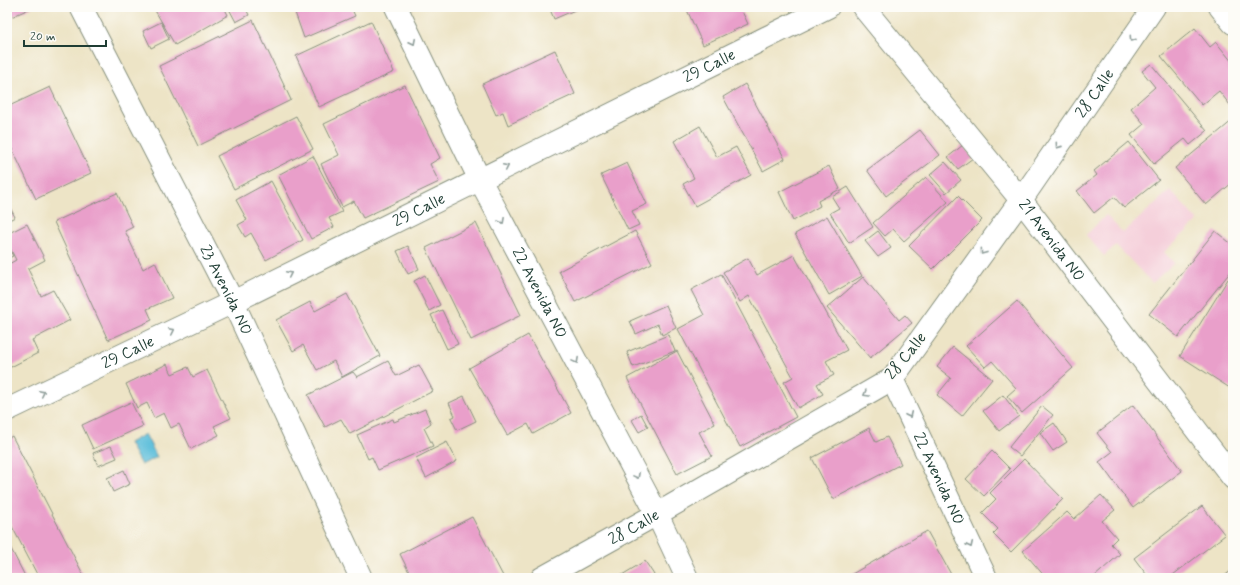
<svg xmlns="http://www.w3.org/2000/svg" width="1240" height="585" font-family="Mynerve,sans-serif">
  <rect width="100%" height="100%" fill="#fdfcf7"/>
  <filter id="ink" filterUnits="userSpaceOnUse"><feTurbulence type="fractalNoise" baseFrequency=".025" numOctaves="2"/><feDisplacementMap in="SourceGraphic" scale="8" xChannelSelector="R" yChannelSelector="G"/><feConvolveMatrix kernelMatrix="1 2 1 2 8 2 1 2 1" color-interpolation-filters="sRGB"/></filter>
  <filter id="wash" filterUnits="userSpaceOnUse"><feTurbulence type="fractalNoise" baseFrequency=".012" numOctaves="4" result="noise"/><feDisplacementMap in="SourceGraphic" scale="16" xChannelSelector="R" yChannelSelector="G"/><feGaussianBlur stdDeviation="0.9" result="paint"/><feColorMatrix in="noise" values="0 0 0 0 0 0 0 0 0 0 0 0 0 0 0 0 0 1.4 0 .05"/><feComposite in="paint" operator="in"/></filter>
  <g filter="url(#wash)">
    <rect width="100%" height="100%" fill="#ede4c6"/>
    <path fill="#f5cfda" d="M 1170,190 L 1198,221 L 1164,252 L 1174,263 L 1152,283 L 1116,245 L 1104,256 L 1086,235 L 1106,215 L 1123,233 Z"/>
    <path fill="#5bbeda" stroke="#3d7e87" d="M 145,434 L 157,457 L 141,465 L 129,443 Z"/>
    <g id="blocks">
      <path fill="#e99fca" d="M 7,7 L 33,7 L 7,19 Z
        M 153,7 L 224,7 L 228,15 L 175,45 Z
        M 228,7 L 245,7 L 249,15 L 236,22 Z
        M 293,7 L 310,7 L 303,11 L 312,7 L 351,7 L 355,16 L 304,38 Z
        M 549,7 L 582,7 L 554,19 Z
        M 694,7 L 740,7 L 748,24 L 703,45 L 687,10 Z
        M 253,20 L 291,100 L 198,146 L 159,66 Z
        M 371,21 L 394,72 L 319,107 L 296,56 Z
        M 161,22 L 169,39 L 151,48 L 143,31 Z
        M 1195,28 L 1210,47 L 1216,42 L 1233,63 L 1233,102 L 1230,105 L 1219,91 L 1202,105 L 1161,56 Z
        M 555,50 L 575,94 L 508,125 L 503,112 L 496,115 L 482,84 Z
        M 1151,64 L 1207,131 L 1190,145 L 1185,139 L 1154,164 L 1131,135 L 1144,124 L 1131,108 L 1155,87 L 1142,71 Z
        M 745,84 L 785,159 L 763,171 L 723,97 Z
        M 405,85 L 440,158 L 430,164 L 439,182 L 363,218 L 354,201 L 342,207 L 321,164 L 339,155 L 324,124 Z
        M 50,87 L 91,173 L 36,199 L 7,138 L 7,107 Z
        M 296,116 L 313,149 L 234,189 L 217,156 Z
        M 1233,120 L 1233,182 L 1206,205 L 1175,168 Z
        M 700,126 L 717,157 L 736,147 L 751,175 L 695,206 L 683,184 L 694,178 L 674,141 Z
        M 920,130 L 940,155 L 886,196 L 867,170 Z
        M 1129,142 L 1159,180 L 1124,208 L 1114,197 L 1094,213 L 1077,191 L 1097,175 L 1094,171 Z
        M 963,145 L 973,158 L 958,169 L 948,157 Z
        M 313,156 L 342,212 L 329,218 L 334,227 L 311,239 L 278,175 Z
        M 945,162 L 961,180 L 946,193 L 930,175 Z
        M 627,163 L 647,204 L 632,211 L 639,225 L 628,230 L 601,175 Z
        M 829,166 L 840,189 L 818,201 L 820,206 L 793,221 L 779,192 Z
        M 926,177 L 948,202 L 904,241 L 893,229 L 885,236 L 873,223 Z
        M 271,181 L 303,240 L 266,260 L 251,233 L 245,237 L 238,225 L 247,220 L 236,200 Z
        M 848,187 L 873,227 L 849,243 L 830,213 L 839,208 L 832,197 Z
        M 117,193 L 133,227 L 125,231 L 143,269 L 155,262 L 172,298 L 147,309 L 152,320 L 108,340 L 54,222 Z
        M 958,196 L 982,220 L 933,269 L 909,246 Z
        M 7,202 L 15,217 L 7,221 Z
        M 827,216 L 862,276 L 829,295 L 795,234 Z
        M 476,223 L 521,315 L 471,340 L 426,248 Z
        M 27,224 L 45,260 L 28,269 L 41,296 L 53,290 L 70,320 L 32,340 L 38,353 L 7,369 L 7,301 L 11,299 L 7,291 L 7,265 L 16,260 L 7,242 L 7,234 Z
        M 635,231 L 652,263 L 575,302 L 559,271 Z
        M 878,231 L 891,248 L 878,257 L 865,241 Z
        M 1215,231 L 1233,245 L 1233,271 L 1232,270 L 1178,337 L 1149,314 Z
        M 7,245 L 13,256 L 7,259 Z
        M 408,246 L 419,269 L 408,274 L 397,251 Z
        M 794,255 L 847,350 L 826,361 L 834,375 L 817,384 L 823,394 L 798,408 L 784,382 L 793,377 L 749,296 L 740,302 L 723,272 L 748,258 L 757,275 Z
        M 721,274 L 796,417 L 740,447 L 678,329 L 704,315 L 691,290 Z
        M 425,275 L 440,305 L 429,311 L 414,281 Z
        M 863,277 L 899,320 L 905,315 L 912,323 L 870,358 L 827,308 Z
        M 1228,279 L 1233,282 L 1233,390 L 1180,356 Z
        M 347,294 L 380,356 L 342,377 L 334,361 L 317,370 L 303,345 L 293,351 L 276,320 L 310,302 L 315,311 Z
        M 1017,301 L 1073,368 L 1022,413 L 1007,396 L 1016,388 L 992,361 L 985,367 L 966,346 Z
        M 666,305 L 676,328 L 662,335 L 658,324 L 636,334 L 630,321 Z
        M 442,310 L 458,344 L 447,349 L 431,315 Z
        M 528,335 L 571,413 L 533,434 L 528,424 L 507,435 L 469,368 Z
        M 668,335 L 675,351 L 633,367 L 627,352 Z
        M 953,347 L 992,379 L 962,416 L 937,395 L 951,378 L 937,367 Z
        M 677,351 L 715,424 L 699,432 L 712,456 L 677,474 L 627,378 Z
        M 388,361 L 396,376 L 419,365 L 433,391 L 350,434 L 341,419 L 325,427 L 308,395 L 353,372 L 357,377 Z
        M 167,364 L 172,374 L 188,367 L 193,377 L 207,370 L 231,418 L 214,426 L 219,435 L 191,449 L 179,424 L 171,428 L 164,413 L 154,418 L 147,403 L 137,408 L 126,384 Z
        M 1003,395 L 1019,416 L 999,431 L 983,411 Z
        M 464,396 L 476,421 L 457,430 L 451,418 L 455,416 L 449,403 Z
        M 131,402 L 143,426 L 93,449 L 82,425 Z
        M 1133,405 L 1182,471 L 1133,508 L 1099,462 L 1112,452 L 1097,433 Z
        M 1042,406 L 1053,415 L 1020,456 L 1009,447 Z
        M 425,409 L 431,423 L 424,428 L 433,446 L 378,470 L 372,457 L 368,459 L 357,435 L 393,419 L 394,422 Z
        M 641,414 L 648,427 L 639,432 L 632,420 Z
        M 1054,423 L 1067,442 L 1053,451 L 1040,433 Z
        M 869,428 L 876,442 L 887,437 L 901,464 L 833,499 L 812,458 Z
        M 12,436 L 85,578 L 39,578 L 7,517 L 7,439 Z
        M 447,442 L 457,461 L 426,478 L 416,458 Z
        M 111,446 L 117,458 L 98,466 L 93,453 Z
        M 992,451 L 1010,469 L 984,496 L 966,479 Z
        M 1024,459 L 1063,499 L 1011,552 L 993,534 L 998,529 L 982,513 L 996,499 L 990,493 Z
        M 124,470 L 130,484 L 113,492 L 107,478 Z
        M 1101,495 L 1115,510 L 1102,521 L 1117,538 L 1111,544 L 1120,554 L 1093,578 L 1046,578 L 1023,551 L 1067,512 L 1074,519 Z
        M 1202,506 L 1225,535 L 1169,578 L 1149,578 L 1134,558 Z
        M 472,517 L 504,578 L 412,578 L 400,554 Z
        M 927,531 L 953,578 L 845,578 Z
        M 7,541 L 26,578 L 7,578 Z
        M 645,561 L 656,578 L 617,578 Z
        M 1233,569 L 1233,578 L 1222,578 Z"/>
    </g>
  </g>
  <g filter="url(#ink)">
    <use href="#blocks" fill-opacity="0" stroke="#86907d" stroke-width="1"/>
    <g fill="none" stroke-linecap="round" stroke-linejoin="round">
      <defs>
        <g id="minor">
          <path id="s1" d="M 81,7 L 233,302 L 361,578"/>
          <path id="s2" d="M 396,7 L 480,180 L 657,514 L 687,578"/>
          <path id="s3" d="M 863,7 L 1021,200 L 1233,478"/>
          <path d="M 1220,7 L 1233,23"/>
          <path id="s4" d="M 892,379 L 986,578"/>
          <path id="s5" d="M 7,410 L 233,302 L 828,7"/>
          <path id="s6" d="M 542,578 L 657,514 L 892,379 L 1021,200 L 1154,7"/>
        </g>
      </defs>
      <use href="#minor" stroke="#86907d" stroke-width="24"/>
      <use href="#minor" stroke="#fff" stroke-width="22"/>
    </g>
    <defs><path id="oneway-chevron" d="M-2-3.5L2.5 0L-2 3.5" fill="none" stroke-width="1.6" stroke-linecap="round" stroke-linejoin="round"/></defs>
    <g stroke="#8f9e9a">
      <use href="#oneway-chevron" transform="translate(1132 39) rotate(125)"/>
      <use href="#oneway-chevron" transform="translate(413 42) rotate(64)"/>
      <use href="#oneway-chevron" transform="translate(1058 146) rotate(125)"/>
      <use href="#oneway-chevron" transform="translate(506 167) rotate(-26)"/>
      <use href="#oneway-chevron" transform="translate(502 221) rotate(62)"/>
      <use href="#oneway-chevron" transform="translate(983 252) rotate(126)"/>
      <use href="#oneway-chevron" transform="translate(289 274) rotate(-26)"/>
      <use href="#oneway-chevron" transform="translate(172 331) rotate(-26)"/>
      <use href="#oneway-chevron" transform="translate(576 361) rotate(62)"/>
      <use href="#oneway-chevron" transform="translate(42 393) rotate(-26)"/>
      <use href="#oneway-chevron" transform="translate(866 394) rotate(150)"/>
      <use href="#oneway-chevron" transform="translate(909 415) rotate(65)"/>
      <use href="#oneway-chevron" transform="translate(637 476) rotate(62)"/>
      <use href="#oneway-chevron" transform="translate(970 545) rotate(65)"/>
    </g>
  </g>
  <g text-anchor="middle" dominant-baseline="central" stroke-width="3" stroke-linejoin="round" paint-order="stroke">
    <g font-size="16" fill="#1f3d34" stroke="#fdfcf7">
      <text stroke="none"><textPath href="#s5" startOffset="782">29 Calle</textPath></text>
      <text stroke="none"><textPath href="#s6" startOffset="753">28 Calle</textPath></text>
      <text stroke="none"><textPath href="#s5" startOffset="458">29 Calle</textPath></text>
      <text stroke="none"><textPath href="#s3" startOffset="300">21 Avenida NO</textPath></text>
      <text stroke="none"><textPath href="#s1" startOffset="318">23 Avenida NO</textPath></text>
      <text stroke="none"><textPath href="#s2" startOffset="320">22 Avenida NO</textPath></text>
      <text stroke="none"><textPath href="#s5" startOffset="134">29 Calle</textPath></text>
      <text transform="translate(906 356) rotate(-51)">28 Calle</text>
      <text stroke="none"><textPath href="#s4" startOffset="110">22 Avenida NO</textPath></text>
      <text stroke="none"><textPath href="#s6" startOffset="105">28 Calle</textPath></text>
    </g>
  </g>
  <rect width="1240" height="585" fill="none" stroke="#fdfcf7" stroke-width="24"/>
  <path d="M24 40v6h82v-6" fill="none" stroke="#1f3d34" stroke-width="2"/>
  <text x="30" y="40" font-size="12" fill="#1f3d34" stroke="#fdfcf7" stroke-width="3" paint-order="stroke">20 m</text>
</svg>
